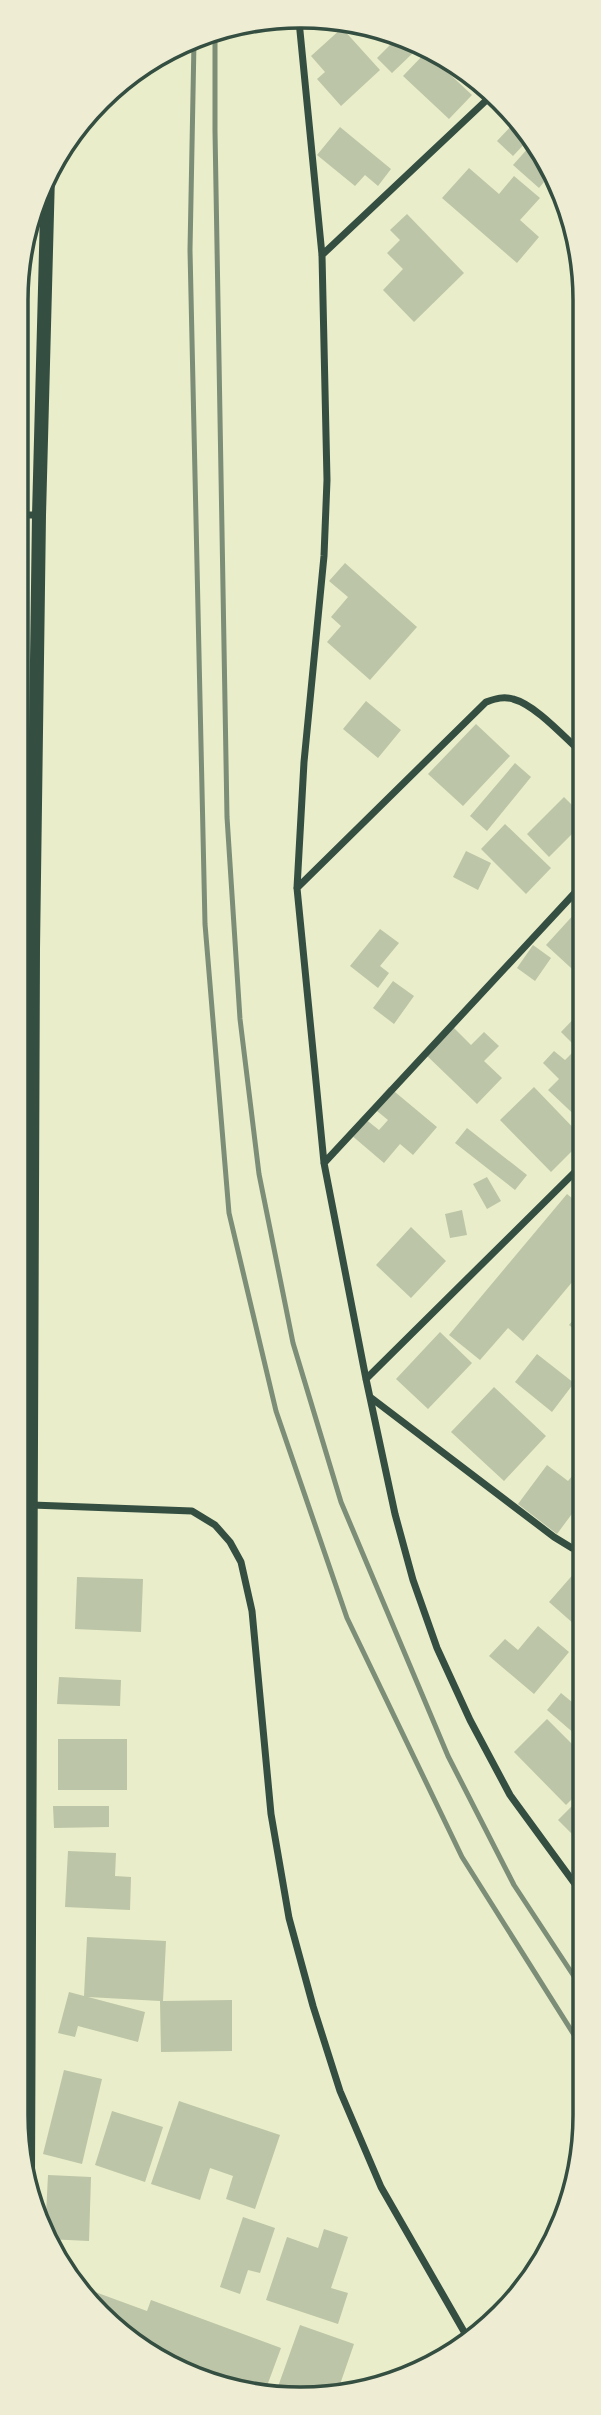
<svg xmlns="http://www.w3.org/2000/svg" width="601" height="2415" font-family="'Work Sans',sans-serif">
  <rect width="100%" height="100%" fill="#e9edc9"/>
  <path fill="#bcc5a7" d="M 342,28 L 380,70 L 341,106 L 317,79 L 325,72 L 311,56 Z
    M 398,37 L 414,52 L 392,73 L 377,58 Z
    M 426,52 L 472,95 L 449,119 L 403,76 Z
    M 446,59 L 473,79 L 468,84 Z
    M 517,120 L 530,138 L 513,156 L 497,141 Z
    M 340,127 L 391,169 L 378,186 L 365,175 L 355,186 L 317,155 Z
    M 530,146 L 544,158 L 553,171 L 539,188 L 513,165 Z
    M 469,168 L 499,194 L 514,176 L 540,198 L 520,220 L 539,237 L 517,263 L 442,198 Z
    M 407,214 L 464,273 L 414,322 L 383,290 L 403,269 L 387,253 L 400,240 L 390,230 Z
    M 345,563 L 417,627 L 370,680 L 327,642 L 341,626 L 331,617 L 348,597 L 329,581 Z
    M 366,701 L 401,730 L 378,758 L 343,729 Z
    M 476,724 L 510,756 L 463,806 L 428,774 Z
    M 515,763 L 531,777 L 487,831 L 470,816 Z
    M 564,797 L 583,816 L 583,823 L 549,857 L 527,834 Z
    M 505,824 L 551,868 L 526,894 L 481,849 Z
    M 466,851 L 491,863 L 478,890 L 453,877 Z
    M 583,895 L 583,912 L 575,907 Z
    M 577,911 L 583,917 L 583,979 L 546,945 Z
    M 380,929 L 399,943 L 380,966 L 389,973 L 378,988 L 350,966 Z
    M 533,945 L 551,958 L 535,981 L 517,968 Z
    M 393,981 L 414,996 L 394,1024 L 373,1008 Z
    M 583,1009 L 583,1123 L 548,1090 L 559,1079 L 543,1063 L 554,1051 L 565,1060 L 577,1048 L 561,1032 Z
    M 450,1024 L 471,1045 L 484,1032 L 499,1046 L 484,1061 L 502,1078 L 477,1104 L 423,1052 Z
    M 389,1087 L 437,1127 L 413,1155 L 400,1144 L 384,1163 L 350,1134 L 364,1118 L 379,1130 L 388,1120 L 372,1107 Z
    M 534,1087 L 583,1138 L 583,1140 L 551,1172 L 500,1120 Z
    M 467,1128 L 527,1175 L 515,1190 L 455,1143 Z
    M 487,1177 L 501,1201 L 487,1209 L 473,1184 Z
    M 583,1184 L 583,1202 L 574,1195 Z
    M 567,1194 L 583,1207 L 583,1269 L 523,1341 L 508,1328 L 480,1360 L 449,1335 Z
    M 462,1210 L 467,1235 L 450,1238 L 445,1214 Z
    M 411,1227 L 446,1261 L 411,1298 L 376,1265 Z
    M 583,1308 L 583,1336 L 569,1325 Z
    M 440,1332 L 472,1363 L 428,1409 L 396,1379 Z
    M 537,1354 L 574,1383 L 552,1412 L 515,1382 Z
    M 494,1387 L 546,1436 L 504,1481 L 451,1432 Z
    M 547,1465 L 568,1481 L 573,1475 L 583,1482 L 583,1499 L 557,1534 L 518,1504 Z
    M 583,1563 L 583,1632 L 549,1602 Z
    M 77,1577 L 143,1579 L 141,1632 L 75,1629 Z
    M 538,1626 L 569,1652 L 534,1694 L 489,1656 L 505,1639 L 518,1650 Z
    M 59,1677 L 121,1680 L 120,1706 L 57,1704 Z
    M 583,1690 L 583,1741 L 547,1710 L 561,1693 L 572,1702 Z
    M 547,1719 L 583,1755 L 583,1788 L 566,1805 L 514,1752 Z
    M 58,1739 L 127,1739 L 127,1790 L 58,1790 Z
    M 583,1795 L 583,1845 L 558,1820 Z
    M 53,1806 L 109,1806 L 109,1827 L 54,1828 Z
    M 68,1851 L 116,1853 L 115,1876 L 131,1877 L 130,1910 L 65,1907 Z
    M 87,1937 L 166,1941 L 163,2001 L 232,2000 L 232,2051 L 161,2052 L 160,2001 L 88,1997 L 145,2012 L 138,2042 L 78,2026 L 75,2037 L 58,2033 L 69,1992 L 84,1996 Z
    M 64,2070 L 102,2079 L 82,2164 L 43,2154 Z
    M 179,2101 L 280,2135 L 255,2209 L 226,2199 L 233,2176 L 210,2168 L 200,2200 L 151,2184 Z
    M 112,2111 L 163,2127 L 145,2182 L 95,2165 Z
    M 48,2175 L 91,2177 L 89,2241 L 47,2239 L 45,2235 Z
    M 243,2217 L 275,2228 L 260,2273 L 248,2270 L 240,2294 L 220,2287 Z
    M 324,2229 L 348,2237 L 331,2288 L 348,2293 L 338,2324 L 266,2300 L 287,2237 L 318,2248 Z
    M 76,2285 L 147,2311 L 151,2300 L 281,2348 L 264,2394 L 226,2384 L 162,2360 L 87,2303 Z
    M 300,2325 L 354,2344 L 337,2393 L 315,2395 L 309,2393 L 308,2396 L 281,2399 L 269,2395 L 270,2393 L 275,2395 Z"/>
  <g fill="none" stroke-linecap="round" stroke-linejoin="round">
    <path stroke="#344e41" stroke-width="7" d="M 299,21 L 322,255 L 327,480 L 324,556 L 304,762 L 297,888 L 324,1163 L 366,1379 L 395,1514 L 413,1580 L 437,1648 L 470,1720 L 510,1795 L 583,1895
      M 322,255 L 494,93
      M 18,515 L 39,515
      M 297,888 L 486,702 C 495,699 503,696 513,699 C 536,705 565,738 583,754
      M 17,949 L 33,949
      M 324,1163 L 583,884
      M 17,1363 L 31,1363
      M 366,1379 L 583,1164
      M 370,1397 L 554,1537 L 572,1548 L 583,1541
      M 32,1505 L 192,1511 L 215,1525 L 230,1542 L 241,1562 L 252,1611 L 271,1814 L 289,1918 L 313,2006 L 340,2091 L 381,2187 L 470,2342"/>
    <path stroke="#344e41" stroke-width="14" d="M 28,2178 L 33,949 L 39,515 L 48,175"/>
    <path stroke="#7c8e77" stroke-width="5" d="M 215,31 L 215,131 L 227,817 L 240,1019 L 259,1174 L 293,1343 L 341,1502 L 448,1756 L 514,1885 L 583,1990
      M 194,42 L 190,250 L 205,924 L 229,1213 L 276,1411 L 347,1618 L 462,1857 L 583,2049"/>
  </g>
  <path d="M0 0H601V2415H0ZM300 28H301A272 272 0 0 1 573 300V2115A272 272 0 0 1 301 2387H300A272 272 0 0 1 28 2115V300A272 272 0 0 1 300 28Z" fill="#eeecd3" fill-rule="evenodd"/>
  <path fill="none" stroke="#344e41" stroke-width="3.5" d="M300 28H301A272 272 0 0 1 573 300V2115A272 272 0 0 1 301 2387H300A272 272 0 0 1 28 2115V300A272 272 0 0 1 300 28Z"/>
</svg>
